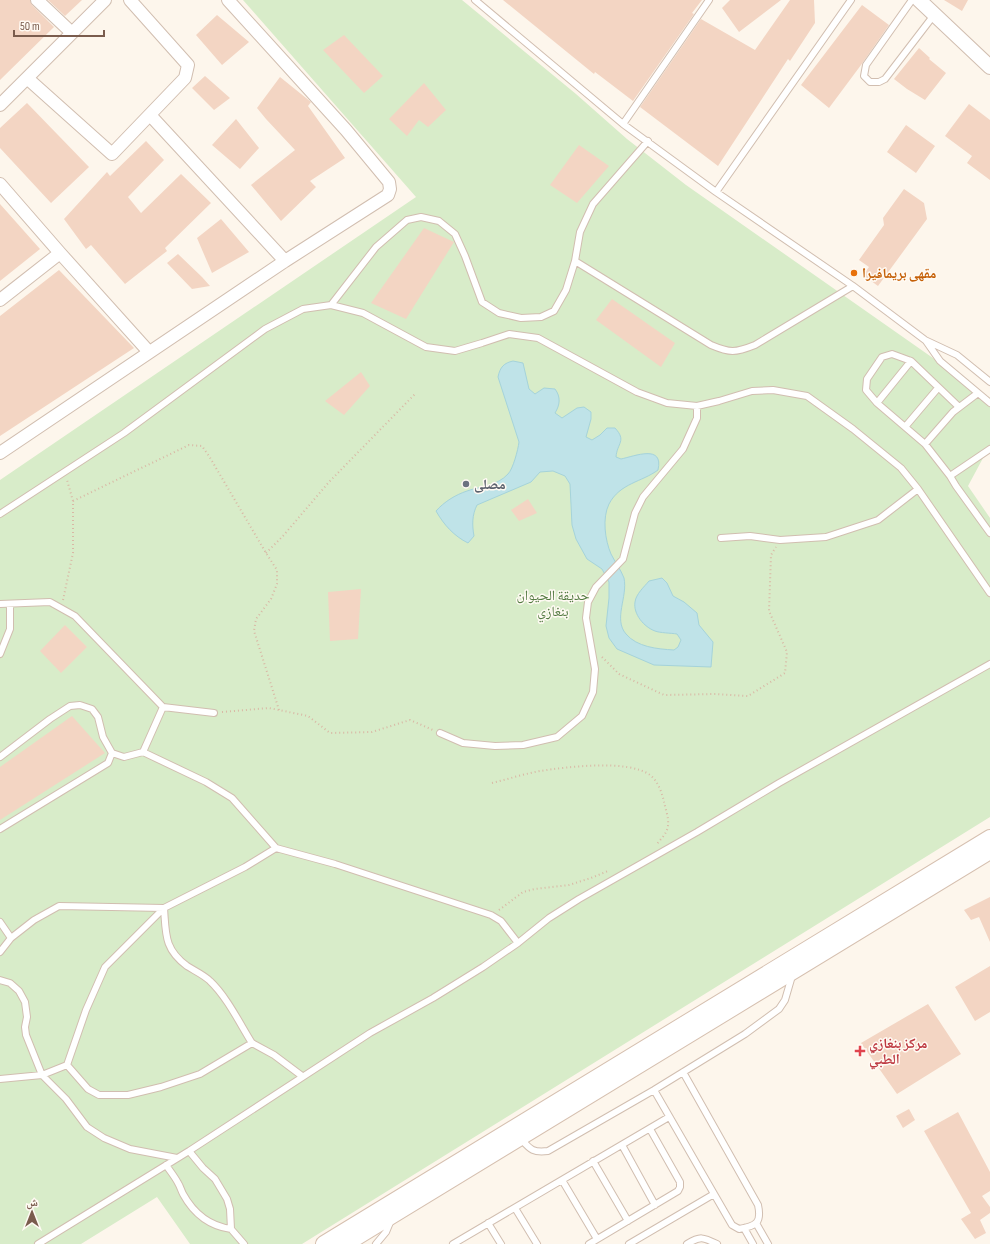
<svg xmlns="http://www.w3.org/2000/svg" width="990" height="1244" font-family="'Sofia Sans Condensed','Noto Naskh Arabic',sans-serif">
  <rect width="100%" height="100%" fill="#fdf6ec"/>
  <path fill="#d8ecc9" d="M 243,0 L 462,0 L 576,94 L 627,139 L 686,185 L 990,398 L 990,445 L 968,486 L 990,518 L 990,817 L 302,1244 L 190,1244 L 157,1197 L 81,1244 L 0,1244 L 0,480 L 416,197 Z"/>
  <path fill="#bfe3e8" stroke="#a5d3da" d="M 513,361 L 523,363 L 529,389 L 535,394 L 544,388 L 555,389 C 561,397 560,405 555,413 L 562,418 L 577,408 L 584,407 L 591,412 L 591,419 L 586,437 L 592,440 L 600,435 L 607,428 L 615,428 C 627,441 617,443 616,457 L 621,459 C 635,456 664,444 658,470 C 642,482 620,483 609,504 C 602,518 605,540 611,554 C 615,562 621,570 624,578 C 628,597 613,619 626,634 C 637,647 657,649 674,650 L 678,647 L 681,640 L 677,634 C 671,633 660,633 655,631 C 644,627 633,614 635,602 C 636,594 644,587 649,581 L 662,578 L 667,583 L 673,596 L 684,602 L 697,613 L 699,625 L 713,642 L 711,667 L 654,665 L 617,649 L 609,638 L 606,626 L 609,598 L 609,582 L 602,569 L 587,559 L 576,539 L 572,525 L 570,484 L 565,476 L 553,471 L 540,472 L 531,482 L 477,505 C 472,515 472,525 474,536 L 468,543 C 454,536 444,525 436,511 C 444,502 455,495 467,491 C 481,486 497,486 508,474 C 513,469 518,450 519,442 L 498,377 C 500,367 504,363 513,361 Z"/>
  <path fill="#f3d5c3" d="M 0,0 L 30,0 L 32,5 L 54,27 L 0,80 Z
    M 48,0 L 82,0 L 65,16 Z
    M 503,0 L 702,0 L 692,13 L 694,14 L 633,101 L 595,72 L 594,74 Z
    M 730,0 L 781,0 L 739,32 L 722,8 Z
    M 790,0 L 814,0 L 815,23 L 790,61 L 788,59 L 718,166 L 640,107 L 701,19 L 755,50 Z
    M 944,0 L 968,0 L 962,11 Z
    M 862,5 L 889,25 L 861,65 L 829,108 L 801,85 Z
    M 217,15 L 249,42 L 222,65 L 196,35 Z
    M 344,35 L 383,76 L 364,93 L 323,50 Z
    M 919,48 L 930,58 L 929,59 L 946,73 L 925,100 L 907,89 L 894,79 Z
    M 205,76 L 230,98 L 214,110 L 192,88 Z
    M 280,77 L 311,102 L 308,106 L 345,158 L 310,181 L 316,187 L 281,221 L 251,185 L 295,150 L 266,119 L 257,108 Z
    M 424,83 L 446,110 L 428,127 L 419,120 L 407,136 L 389,119 Z
    M 27,103 L 89,167 L 51,203 L 0,148 L 0,128 Z
    M 969,104 L 990,120 L 990,180 L 967,163 L 972,156 L 945,136 Z
    M 236,119 L 259,148 L 240,169 L 212,145 Z
    M 906,125 L 935,146 L 916,173 L 887,152 Z
    M 146,141 L 164,160 L 128,197 L 141,213 L 181,174 L 211,203 L 165,248 L 167,251 L 125,284 L 91,245 L 86,249 L 64,219 L 107,172 L 110,176 Z
    M 579,145 L 609,166 L 577,203 L 550,185 Z
    M 904,189 L 924,203 L 927,219 L 878,286 L 863,275 L 869,267 L 859,260 L 884,225 L 883,218 Z
    M 0,204 L 40,249 L 0,281 Z
    M 221,219 L 249,252 L 212,273 L 197,238 Z
    M 424,228 L 454,242 L 406,319 L 371,303 Z
    M 178,254 L 202,277 L 210,286 L 192,289 L 167,263 Z
    M 59,270 L 134,348 L 0,436 L 0,316 Z
    M 612,299 L 675,343 L 661,367 L 596,320 Z
    M 361,372 L 370,386 L 344,415 L 325,401 Z
    M 528,499 L 537,513 L 519,521 L 511,510 Z
    M 361,589 L 358,639 L 330,641 L 328,592 Z
    M 65,625 L 87,647 L 61,673 L 40,651 Z
    M 72,716 L 105,753 L 0,820 L 0,767 Z
    M 990,897 L 990,942 L 979,917 L 971,920 L 964,910 Z
    M 990,966 L 990,1012 L 975,1021 L 955,987 Z
    M 928,1004 L 961,1054 L 897,1094 L 861,1043 Z
    M 909,1109 L 915,1120 L 903,1128 L 896,1116 Z
    M 958,1112 L 990,1172 L 990,1191 L 982,1196 L 990,1207 L 990,1213 L 980,1220 L 986,1233 L 975,1239 L 961,1219 L 971,1213 L 924,1131 Z"/>
  <g fill="none" stroke-linecap="round" stroke-linejoin="round">
    <defs>
      <path id="service" d="M 475,0 L 623,124 L 716,192 L 853,286 L 925,340 L 957,355 L 990,382
        M 912,0 L 866,65 L 864,76 L 870,82 L 879,82 L 885,79 L 934,15
        M 623,124 L 709,0
        M 716,192 L 851,0
        M 575,261 L 711,345 C 730,353 735,353 755,345 L 853,286
        M 331,305 L 376,247 L 407,220 L 421,217 L 439,221 L 455,234 L 465,256 L 482,302 L 499,313 L 521,318 L 541,317 L 554,311 L 566,290 L 575,261 L 580,232 L 593,204 L 648,141
        M 926,341 L 940,361 L 990,403
        M 877,403 L 911,361
        M 905,427 L 938,388
        M 925,444 L 953,412 L 978,393
        M 990,449 L 950,476 L 956,486 L 990,533
        M 950,476 L 925,444 L 877,403 L 866,390 L 867,379 L 882,357 L 892,354 L 911,361 L 959,407
        M 0,514 L 124,433 L 265,329 L 303,309 L 331,305 L 363,313 L 426,347 L 455,351 L 482,343 L 509,334 L 538,338 L 637,392 L 667,403 L 697,406 L 719,401 L 752,391 L 773,390 L 807,396 L 853,429 L 901,468 L 918,489 L 990,593
        M 721,538 L 750,536 L 780,540 L 826,537 L 878,520 L 918,489
        M 0,604 L 50,602 L 75,616 L 163,707 L 214,713
        M 0,654 L 10,629 L 10,604
        M 440,733 L 463,743 L 495,746 L 523,745 L 557,737 L 582,716 L 593,692 L 595,669 L 586,618 L 588,602 L 596,587 L 623,559 L 635,513 L 643,497 L 683,449 L 697,418 L 697,406
        M 112,753 L 124,757 L 143,752
        M 0,757 L 50,719 L 70,706 L 80,705 L 92,709 L 98,717 L 103,737 L 112,753 L 108,763 L 0,829
        M 276,848 L 335,864 L 491,915 L 501,921 L 518,943
        M 0,922 L 11,938 L 0,952
        M 11,938 L 34,920 L 59,906 L 164,908 C 166,934 164,949 187,966 C 195,971 204,975 210,981 C 227,997 240,1024 252,1043 L 200,1074 L 161,1087 L 128,1095 L 99,1095 L 88,1089 L 67,1065 L 86,1010 L 105,967 L 164,908 L 245,867 L 276,848 L 232,798 L 206,782 L 143,752 L 163,707
        M 0,980 L 10,983 L 19,991 L 25,1002 L 27,1017 L 25,1027 L 26,1035 L 42,1075 L 66,1099 L 87,1127 L 104,1138 L 130,1149 L 177,1158
        M 252,1043 L 274,1055 L 302,1076
        M 0,1079 L 42,1075 L 67,1065
        M 654,1090 L 732,1225 L 739,1229 C 756,1226 762,1223 758,1205 L 683,1072
        M 520,1138 C 530,1149 532,1153 548,1151 L 654,1090 L 745,1034 L 779,1009 L 785,1000 L 792,976
        M 622,1145 L 655,1205
        M 189,1151 L 203,1168 L 215,1179 L 227,1199 L 230,1209 L 231,1229 L 244,1244
        M 593,1161 L 628,1221
        M 166,1165 C 170,1171 175,1177 178,1183 C 180,1186 181,1190 183,1194 C 194,1214 209,1226 231,1229
        M 562,1180 L 597,1239
        M 515,1208 L 537,1244
        M 488,1223 L 501,1244
        M 756,1223 L 768,1244
        M 744,1228 L 753,1244
        M 38,1244 L 189,1151 L 370,1033 L 433,998 L 483,967 L 518,943 L 549,918 L 579,899 L 697,832 L 779,783 L 990,664
        M 376,1244 L 386,1232 L 391,1220
        M 453,1244 L 669,1117
        M 589,1244 L 678,1191 L 680,1187 L 680,1182 L 650,1129
        M 629,1244 L 714,1194
        M 687,1244 C 700,1236 703,1237 717,1244"/>
      <path id="minor" d="M 37,0 L 72,33
        M 27,78 L 112,154 L 185,78 L 188,65 L 130,0
        M 0,105 L 105,0
        M 150,115 L 285,261
        M 0,184 L 60,253 L 149,352
        M 0,300 L 60,253
        M 0,453 L 285,261 L 388,195 L 390,189 L 389,182 L 346,130 L 228,0"/>
      <path id="tertiary" d="M 919,0 L 990,67"/>
      <path id="secondary" d="M 324,1244 L 990,838
        M 345,1244 L 990,851"/>
    </defs>
    <use href="#service" stroke="#d1beb0" stroke-width="8"/>
    <use href="#minor" stroke="#d1beb0" stroke-width="14"/>
    <use href="#tertiary" stroke="#d1beb0" stroke-width="16"/>
    <use href="#secondary" stroke="#d6c0b0" stroke-width="18"/>
    <path stroke="#d9b8a5" stroke-width="2" stroke-dasharray="1 3" stroke-linecap="butt" d="M 73,501 L 189,445 L 202,446 L 209,456 L 266,553 L 277,570 L 277,584 L 271,599 L 256,619 L 254,631 L 279,710
      M 266,553 L 283,536 L 329,482 L 415,394
      M 63,600 L 73,553 L 73,501 L 67,480
      M 602,657 L 619,674 L 664,695 L 716,694 L 748,696 L 785,673 L 787,652 L 769,611 L 771,555 L 776,547
      M 222,712 L 269,708 L 279,710 L 308,716 L 330,733 L 372,732 L 410,720 L 433,730
      M 492,783 C 508,779 524,774 540,771 C 566,767 628,759 650,775 C 658,781 662,793 664,802 C 666,811 671,823 666,832 C 664,836 660,840 657,844
      M 499,910 L 523,892 L 535,889 L 569,885 L 591,878 L 608,871"/>
    <use href="#service" stroke="#fff" stroke-width="6"/>
    <use href="#minor" stroke="#fff" stroke-width="12"/>
    <use href="#tertiary" stroke="#fff" stroke-width="14"/>
    <use href="#secondary" stroke="#fff" stroke-width="16"/>
  </g>
  <circle fill="#e8710a" stroke="#fffaf3" stroke-width="1.5" cx="854" cy="273" r="4"/>
  <circle fill="#6b7280" stroke="#fffaf3" stroke-width="1.5" cx="466" cy="484" r="4"/>
  <path fill="#e0444e" stroke="#fffaf3" stroke-width="1.5" d="M858 1045h4v4h4v4h-4v4h-4v-4h-4v-4h4z"/>
  <g text-anchor="middle" dominant-baseline="central" stroke-width="3" stroke-linejoin="round" paint-order="stroke">
    <g font-size="14" font-weight="bold" fill="#c56008" stroke="#fffaf3" text-anchor="start">
      <text x="862" y="273">مقهى بريمافيرا</text>
    </g>
    <g font-size="14" font-weight="bold" fill="#5b616d" stroke="#fffaf3" text-anchor="start">
      <text x="474" y="484">مصلى</text>
    </g>
    <g font-size="14" fill="#537a41" stroke="#fffaf3">
      <text x="553" y="595">حديقة الحيوان<tspan x="553" dy="16">بنغازي</tspan></text>
    </g>
    <g font-size="14" font-weight="bold" fill="#be3a42" stroke="#fffaf3" text-anchor="start">
      <text x="869" y="1043">مركز بنغازي<tspan x="869" dy="16">الطبي</tspan></text>
    </g>
  </g>
  <g transform="translate(32 1212)" stroke="#fffaf3" stroke-width="3" paint-order="stroke">
  <path d="M0-3L7 15L0 10L-7 15Z" fill="#7a5c4d"/>
  <text y="-6" font-size="11" font-weight="bold" text-anchor="middle" fill="#7a5c4d">ش</text>
  </g>
  <path d="M14 30v6h90v-6" fill="none" stroke="#7a5c4d" stroke-width="2"/>
  <text x="20" y="30" font-size="12" fill="#7a5c4d" stroke="#fffaf3" stroke-width="3" paint-order="stroke">50 m</text>
</svg>
